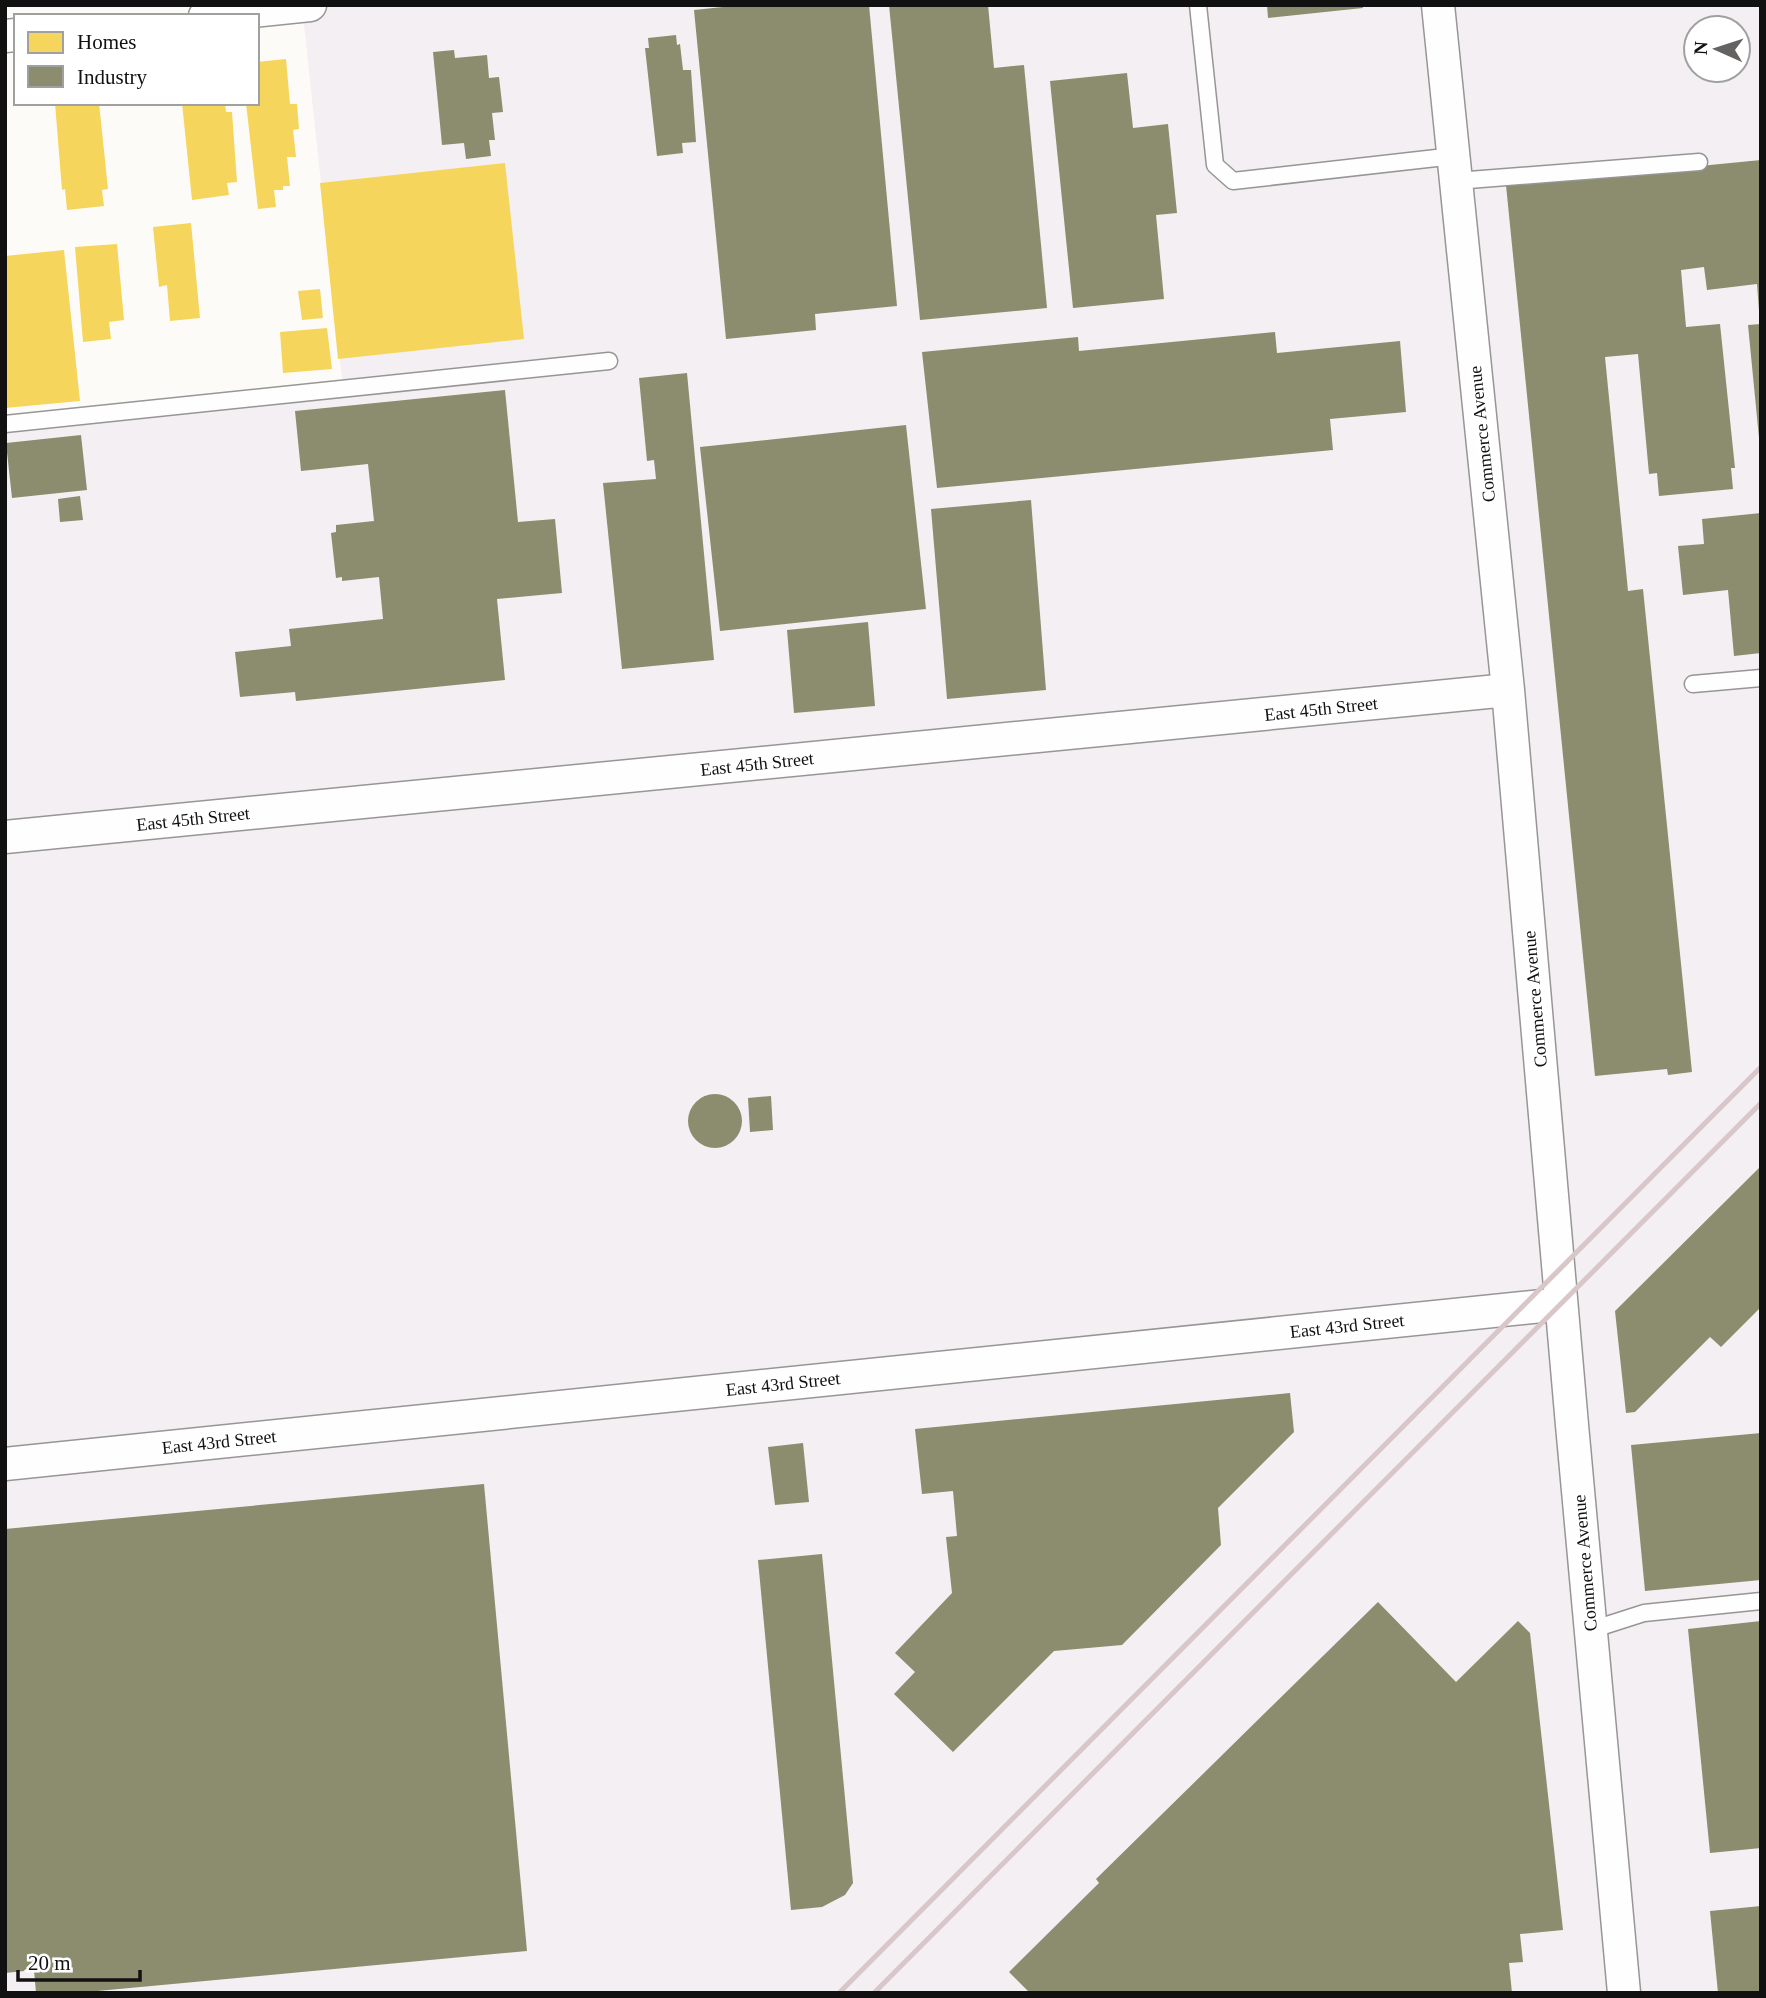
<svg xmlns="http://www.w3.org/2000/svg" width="1766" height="1998" font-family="'Times New Roman',serif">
  <rect width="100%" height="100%" fill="#fdfbf7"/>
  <path fill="#f4eff2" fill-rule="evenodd" d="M 1761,5 L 1761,1993 L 5,1993 L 5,424 L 343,388 L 302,6 ZM 1696,28 L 1738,28 L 1738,70 L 1696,70 Z"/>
  <path fill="#f6d55c" d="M 286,59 L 290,104 L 297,104 L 299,129 L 293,130 L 296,157 L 287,157 L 290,186 L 283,186 L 283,190 L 274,190 L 276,207 L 258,209 L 246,103 L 257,103 L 257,62 Z
    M 55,103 L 99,103 L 108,189 L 102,190 L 104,206 L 67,210 L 65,189 L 62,190 Z
    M 182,103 L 225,103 L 226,112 L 232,112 L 237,182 L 227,183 L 229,195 L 192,200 Z
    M 505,163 L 524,339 L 338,359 L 320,183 Z
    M 191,223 L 200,318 L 170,321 L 167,285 L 159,287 L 153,227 Z
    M 117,244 L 124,320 L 109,322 L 111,339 L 83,342 L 75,247 Z
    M 64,250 L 80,401 L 5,408 L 5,256 Z
    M 320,289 L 323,318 L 302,320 L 298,291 Z
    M 327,328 L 332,369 L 283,373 L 280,332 Z"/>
  <path fill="#8c8c6e" d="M 742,5 L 869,5 L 897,306 L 815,314 L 816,330 L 726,339 L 694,10 Z
    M 889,5 L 988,5 L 994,68 L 1024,65 L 1047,308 L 920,320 Z
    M 1267,5 L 1362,5 L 1363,8 L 1268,18 Z
    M 676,35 L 677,45 L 680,44 L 683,70 L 691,70 L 696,142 L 682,143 L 683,153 L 657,156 L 645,48 L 649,48 L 648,38 Z
    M 454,50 L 455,58 L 487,55 L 489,78 L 499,77 L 503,112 L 492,113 L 495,140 L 489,140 L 491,156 L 466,159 L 464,143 L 442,145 L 433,52 Z
    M 1127,73 L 1133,128 L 1168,124 L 1177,213 L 1156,215 L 1164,299 L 1073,308 L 1050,81 Z
    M 1761,160 L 1761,311 L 1759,311 L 1757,284 L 1707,290 L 1704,267 L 1681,270 L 1686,327 L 1720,324 L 1735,468 L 1731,468 L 1733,489 L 1659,496 L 1657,473 L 1649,474 L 1638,354 L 1605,357 L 1628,591 L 1643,589 L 1692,1072 L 1668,1075 L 1667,1069 L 1595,1076 L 1506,185 Z
    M 1761,324 L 1761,438 L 1759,438 L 1748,325 Z
    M 1275,332 L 1277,353 L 1400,341 L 1406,412 L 1330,419 L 1333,450 L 937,488 L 922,352 L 1078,337 L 1079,351 Z
    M 687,373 L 714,660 L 622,669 L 603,483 L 656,479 L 654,460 L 647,461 L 639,378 Z
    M 505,390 L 518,522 L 555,519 L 562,593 L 497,599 L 505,680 L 296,701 L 295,692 L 240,697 L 235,652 L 291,646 L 289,629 L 383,619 L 379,577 L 342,581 L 342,577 L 336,578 L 331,533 L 336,532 L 336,525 L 374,521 L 368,464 L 301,471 L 295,411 Z
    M 906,425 L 926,609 L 720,631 L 700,447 Z
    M 81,435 L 87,490 L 12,498 L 6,443 Z
    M 80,496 L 83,520 L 60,522 L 58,499 Z
    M 1031,500 L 1046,690 L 947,699 L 931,509 Z
    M 1761,513 L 1761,653 L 1734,656 L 1728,590 L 1683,595 L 1678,546 L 1704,544 L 1702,519 Z
    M 868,622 L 875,706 L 794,713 L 787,630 Z
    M688 1121a27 27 0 1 1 54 0a27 27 0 1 1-54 0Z
    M 771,1096 L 773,1130 L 750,1132 L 748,1098 Z
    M 1761,1166 L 1761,1307 L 1721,1347 L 1710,1337 L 1635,1412 L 1626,1413 L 1615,1311 Z
    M 1290,1393 L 1294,1432 L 1218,1508 L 1221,1545 L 1122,1645 L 1054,1651 L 953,1752 L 894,1694 L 915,1672 L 895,1653 L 952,1593 L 946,1537 L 957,1536 L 953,1491 L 922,1494 L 915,1429 Z
    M 1761,1433 L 1761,1580 L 1645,1591 L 1631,1445 Z
    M 803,1443 L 809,1502 L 775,1505 L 768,1447 Z
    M 484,1484 L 527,1951 L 76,1993 L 36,1993 L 34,1970 L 5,1973 L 5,1529 Z
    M 822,1554 L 853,1883 L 845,1895 L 822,1907 L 791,1910 L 758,1560 Z
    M 1378,1602 L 1456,1682 L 1518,1621 L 1530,1633 L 1563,1930 L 1520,1934 L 1523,1962 L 1509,1963 L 1512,1993 L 1030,1993 L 1009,1972 L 1099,1883 L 1096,1879 Z
    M 1761,1621 L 1761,1848 L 1710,1853 L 1688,1629 Z
    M 1761,1906 L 1761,1993 L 1718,1993 L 1710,1911 Z"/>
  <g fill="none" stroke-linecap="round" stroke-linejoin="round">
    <defs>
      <path id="lane" d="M 1198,5 L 1215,165 L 1233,181 L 1454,156
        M 1456,181 L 1699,162
        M 5,424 L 609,361
        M 1693,684 L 1761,678
        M 1591,1630 L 1644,1613 L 1761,1601"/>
      <path id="street" d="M 1438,5 L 1508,690 L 1572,1425 L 1624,1993
        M 205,16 L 310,5
        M 5,36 L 16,35
        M 5,837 L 1508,690
        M 5,1464 L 1561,1304"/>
    </defs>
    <use href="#lane" stroke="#979695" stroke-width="19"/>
    <use href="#street" stroke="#979695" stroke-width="35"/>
    <use href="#lane" stroke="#fffefe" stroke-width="16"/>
    <use href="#street" stroke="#fffefe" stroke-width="32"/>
    <path stroke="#d8c6c8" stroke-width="5" d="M 839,1993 L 1761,1067
      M 874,1993 L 1761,1103"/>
  </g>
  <g text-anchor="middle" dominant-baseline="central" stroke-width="7" stroke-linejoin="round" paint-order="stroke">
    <g font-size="18" fill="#111" stroke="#fff">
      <text transform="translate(1482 434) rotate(-96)">Commerce Avenue</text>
      <text transform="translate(1321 709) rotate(-6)">East 45th Street</text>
      <text transform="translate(757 764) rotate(-6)">East 45th Street</text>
      <text transform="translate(193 819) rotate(-6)">East 45th Street</text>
      <text transform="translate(1535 999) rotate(-95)">Commerce Avenue</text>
      <text transform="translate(1347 1326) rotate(-6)">East 43rd Street</text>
      <text transform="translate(783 1384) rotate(-6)">East 43rd Street</text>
      <text transform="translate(219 1442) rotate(-6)">East 43rd Street</text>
      <text transform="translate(1585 1563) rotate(-95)">Commerce Avenue</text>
    </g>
  </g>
  <rect width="1766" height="1998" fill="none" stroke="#111111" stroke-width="14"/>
  <rect x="14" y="14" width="245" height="91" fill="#ffffff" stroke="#a0a0a0" stroke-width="2"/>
  <rect x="28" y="32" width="35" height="21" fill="#f6d55c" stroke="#a0a0a0" stroke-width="2"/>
  <text x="77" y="49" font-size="21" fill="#111111">Homes</text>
  <rect x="28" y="66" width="35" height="21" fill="#8c8c6e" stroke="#a0a0a0" stroke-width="2"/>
  <text x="77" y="84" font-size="21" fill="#111111">Industry</text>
  <g transform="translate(1717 49) rotate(273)"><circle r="33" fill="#ffffff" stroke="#a0a0a0" stroke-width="2"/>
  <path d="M0-5L12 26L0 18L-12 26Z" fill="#646362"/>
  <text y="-10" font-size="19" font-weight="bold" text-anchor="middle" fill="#111111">N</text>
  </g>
  <path d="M18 1970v10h122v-10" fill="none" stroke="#111111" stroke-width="3.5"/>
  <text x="28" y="1970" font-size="21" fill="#111111" stroke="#ffffff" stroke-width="5" paint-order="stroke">20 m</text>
</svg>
